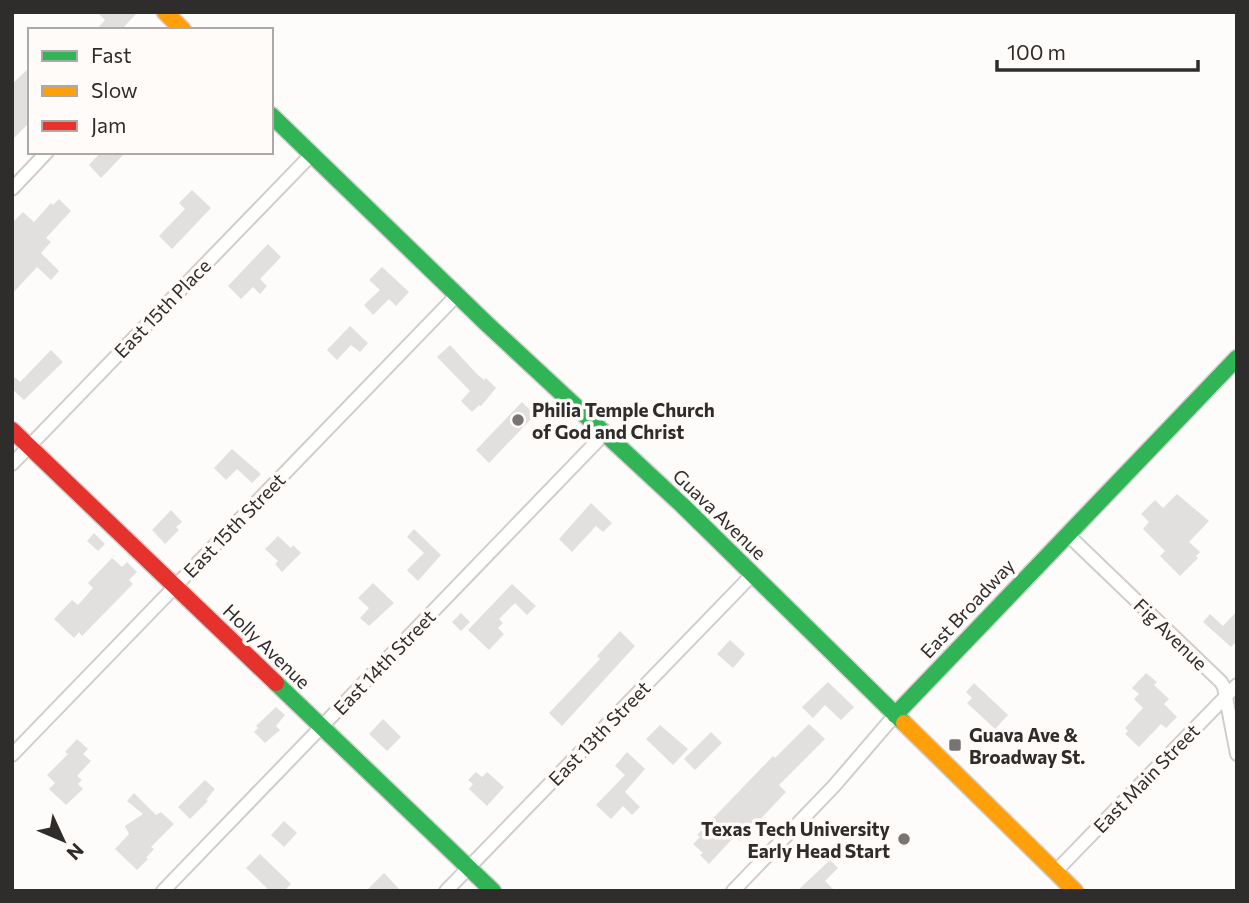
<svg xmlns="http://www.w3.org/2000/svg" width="1249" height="903" font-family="Commissioner,sans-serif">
  <rect width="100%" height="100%" fill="#fefcfa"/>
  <path fill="#e2e0de" d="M 97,12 L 138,12 L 121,30 L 96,30 L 105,20 Z
    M 30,67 L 30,122 L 12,140 L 12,84 Z
    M 101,152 L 126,152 L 101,178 L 89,165 Z
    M 192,190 L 211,208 L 172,249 L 159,236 L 185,209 L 179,203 Z
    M 59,199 L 71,211 L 46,238 L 51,242 L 41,253 L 59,271 L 51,280 L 37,267 L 12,294 L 12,223 L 23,212 L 34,222 L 51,203 L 53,205 Z
    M 268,244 L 281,257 L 260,279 L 267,286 L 260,294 L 253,287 L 241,299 L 228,286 Z
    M 382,267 L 409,292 L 396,306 L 389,299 L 373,315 L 364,305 L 380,290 L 369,280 Z
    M 350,326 L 368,343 L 360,352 L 351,345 L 337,360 L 327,350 Z
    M 450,345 L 477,374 L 484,380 L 486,378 L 496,388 L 481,406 L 479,405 L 472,412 L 461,401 L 470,391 L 437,357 Z
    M 51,350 L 63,362 L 24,400 L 12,389 L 12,375 L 20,382 Z
    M 522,402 L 535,415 L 489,463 L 476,450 Z
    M 232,449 L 261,474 L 252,483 L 237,469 L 226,480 L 214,468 Z
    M 1177,494 L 1209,521 L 1189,542 L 1200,552 L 1196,556 L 1198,558 L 1180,576 L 1160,556 L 1165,551 L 1143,529 L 1149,522 L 1141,514 L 1155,500 L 1163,508 Z
    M 591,503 L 612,523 L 603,532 L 596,526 L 572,552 L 559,539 Z
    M 171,510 L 182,522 L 176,527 L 179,530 L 165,544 L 152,530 Z
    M 414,529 L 441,555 L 418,581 L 407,570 L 424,553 L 407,537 Z
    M 94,533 L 105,544 L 98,551 L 87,541 Z
    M 278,536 L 291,548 L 293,545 L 301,553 L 282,572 L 275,564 L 278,561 L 265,549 Z
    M 112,558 L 122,567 L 127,562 L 137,572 L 129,580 L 133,584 L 82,636 L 79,632 L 74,638 L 54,619 L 72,600 L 78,605 L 93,588 L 88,583 Z
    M 373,583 L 394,603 L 369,626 L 360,618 L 369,608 L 358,598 Z
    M 512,584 L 536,606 L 527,615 L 515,603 L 499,619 L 503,623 L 498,628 L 504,634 L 489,650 L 468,630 Z
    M 1237,611 L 1237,641 L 1231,647 L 1203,622 L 1210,614 L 1223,626 Z
    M 461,613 L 470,622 L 461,631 L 452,622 Z
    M 620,631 L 635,646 L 562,726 L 549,713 L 600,659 L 597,656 Z
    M 730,640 L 745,654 L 733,668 L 717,654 Z
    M 1146,673 L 1157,682 L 1154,685 L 1169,699 L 1164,704 L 1177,717 L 1166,728 L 1161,724 L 1139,747 L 1125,734 L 1128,731 L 1125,728 L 1143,708 L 1134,699 L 1139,694 L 1132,688 Z
    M 828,682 L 854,707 L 841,720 L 825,705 L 813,718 L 802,707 Z
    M 974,683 L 1008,715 L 995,729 L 967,703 L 972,698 L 966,692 Z
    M 276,707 L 285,715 L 276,726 L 280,730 L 265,743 L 254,732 L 258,728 L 256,726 Z
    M 383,719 L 401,737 L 387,751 L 369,734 Z
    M 809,724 L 825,739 L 779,785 L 786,792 L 740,841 L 735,836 L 709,864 L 700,855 L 703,853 L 693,844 L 700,837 L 697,835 L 773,756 L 775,758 Z
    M 660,725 L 688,749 L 673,765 L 646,739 Z
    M 711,732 L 722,743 L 695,770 L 684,759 Z
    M 77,739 L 88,749 L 83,754 L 91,761 L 77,776 L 82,780 L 78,784 L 83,789 L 66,805 L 49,789 L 55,783 L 47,775 L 68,754 L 65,752 Z
    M 627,752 L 645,769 L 625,792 L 640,807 L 632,815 L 623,806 L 611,819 L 596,805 L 625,775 L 615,766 Z
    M 476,772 L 482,777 L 487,772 L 504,787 L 487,806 L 469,789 L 473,784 L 468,780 Z
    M 205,780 L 215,789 L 206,800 L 208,801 L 190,819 L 178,807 Z
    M 134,793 L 156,815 L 161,812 L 174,824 L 151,847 L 154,849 L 146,858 L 148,859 L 137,870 L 115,849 L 129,834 L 125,826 L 143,814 L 127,801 Z
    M 284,821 L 297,833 L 284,847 L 271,835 Z
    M 260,854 L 291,884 L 284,891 L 270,891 L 246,868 Z
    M 830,860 L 838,868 L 825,881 L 835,891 L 797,891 Z
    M 384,873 L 401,891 L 366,891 Z"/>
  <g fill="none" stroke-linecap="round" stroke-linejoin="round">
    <defs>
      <path id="street" d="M 12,189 L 47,152
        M 12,464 L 312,154
        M 1067,534 L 1221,682 L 1224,687 L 1237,754
        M 12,755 L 457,295
        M 1055,872 L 1237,685
        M 163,891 L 605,433
        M 446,891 L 752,575
        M 733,891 L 834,786 L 895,715"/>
      <path id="fast" d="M 271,115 L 487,324 L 682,505 L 904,723
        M 276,683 L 493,891
        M 895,715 L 1237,358"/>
      <path id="slow" d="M 165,12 L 183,30
        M 904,723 L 1075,891"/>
      <path id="jam" d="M 12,430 L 276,683"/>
    </defs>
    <use href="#street" stroke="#d0cecd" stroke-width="16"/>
    <use href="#fast" stroke="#d0cecd" stroke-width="19"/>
    <use href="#slow" stroke="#d0cecd" stroke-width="19"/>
    <use href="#jam" stroke="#d0cecd" stroke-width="19"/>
    <use href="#street" stroke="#fffffe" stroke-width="12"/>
    <use href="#fast" stroke="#30b455" stroke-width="16"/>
    <use href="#slow" stroke="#ff9f0a" stroke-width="16"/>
    <use href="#jam" stroke="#e5322d" stroke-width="16"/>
  </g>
  <g fill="#777574" stroke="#fffbf9" stroke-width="2.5">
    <circle cx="518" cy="420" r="7"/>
    <rect x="948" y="738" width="14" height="14" rx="3.5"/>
    <circle cx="904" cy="839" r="7"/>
  </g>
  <g text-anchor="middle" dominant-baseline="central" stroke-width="7" stroke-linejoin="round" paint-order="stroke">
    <g font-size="19" fill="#2f2d2c" stroke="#fffbf9">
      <text transform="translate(162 308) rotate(-46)">East 15th Place</text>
      <text transform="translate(720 514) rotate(44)">Guava Avenue</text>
      <text transform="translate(234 525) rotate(-46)">East 15th Street</text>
      <text transform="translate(967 608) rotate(-47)">East Broadway</text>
      <text transform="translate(1171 634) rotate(44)">Fig Avenue</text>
      <text transform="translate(267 646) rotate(44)">Holly Avenue</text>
      <text transform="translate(384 662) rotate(-46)">East 14th Street</text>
      <text transform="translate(599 733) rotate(-46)">East 13th Street</text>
      <text transform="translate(1146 778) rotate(-46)">East Main Street</text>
    </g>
    <g font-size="19" font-weight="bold" fill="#2f2d2c" stroke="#fffbf9" text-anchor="start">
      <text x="532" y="409">Philia Temple Church<tspan x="532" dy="22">of God and Christ</tspan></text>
      <text x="969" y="734">Guava Ave &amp;<tspan x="969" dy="22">Broadway St.</tspan></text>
      <text x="890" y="828" text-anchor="end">Texas Tech University<tspan x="890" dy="22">Early Head Start</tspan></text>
    </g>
  </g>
  <rect width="1249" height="903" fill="none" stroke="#2f2d2c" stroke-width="28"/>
  <rect x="28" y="28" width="245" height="126" fill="#fffbf9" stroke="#aca9a7" stroke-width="2"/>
  <rect x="42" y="51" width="35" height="10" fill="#30b455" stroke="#aca9a7" stroke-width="2"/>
  <text x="91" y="63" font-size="21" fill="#2f2d2c">Fast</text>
  <rect x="42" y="86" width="35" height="10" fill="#ff9f0a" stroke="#aca9a7" stroke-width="2"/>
  <text x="91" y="98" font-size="21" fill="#2f2d2c">Slow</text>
  <rect x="42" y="121" width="35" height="10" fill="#e5322d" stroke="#aca9a7" stroke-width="2"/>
  <text x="91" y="133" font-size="21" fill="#2f2d2c">Jam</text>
  <g transform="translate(63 840) rotate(134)" stroke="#fffbf9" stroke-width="5" paint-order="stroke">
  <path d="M0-5L12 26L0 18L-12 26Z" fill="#2f2d2c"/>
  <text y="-10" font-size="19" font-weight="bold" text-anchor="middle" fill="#2f2d2c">N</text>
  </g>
  <path d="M997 60v10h201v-10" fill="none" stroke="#2f2d2c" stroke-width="3.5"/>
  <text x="1007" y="60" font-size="21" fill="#2f2d2c" stroke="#fffbf9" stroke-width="5" paint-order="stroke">100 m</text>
</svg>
